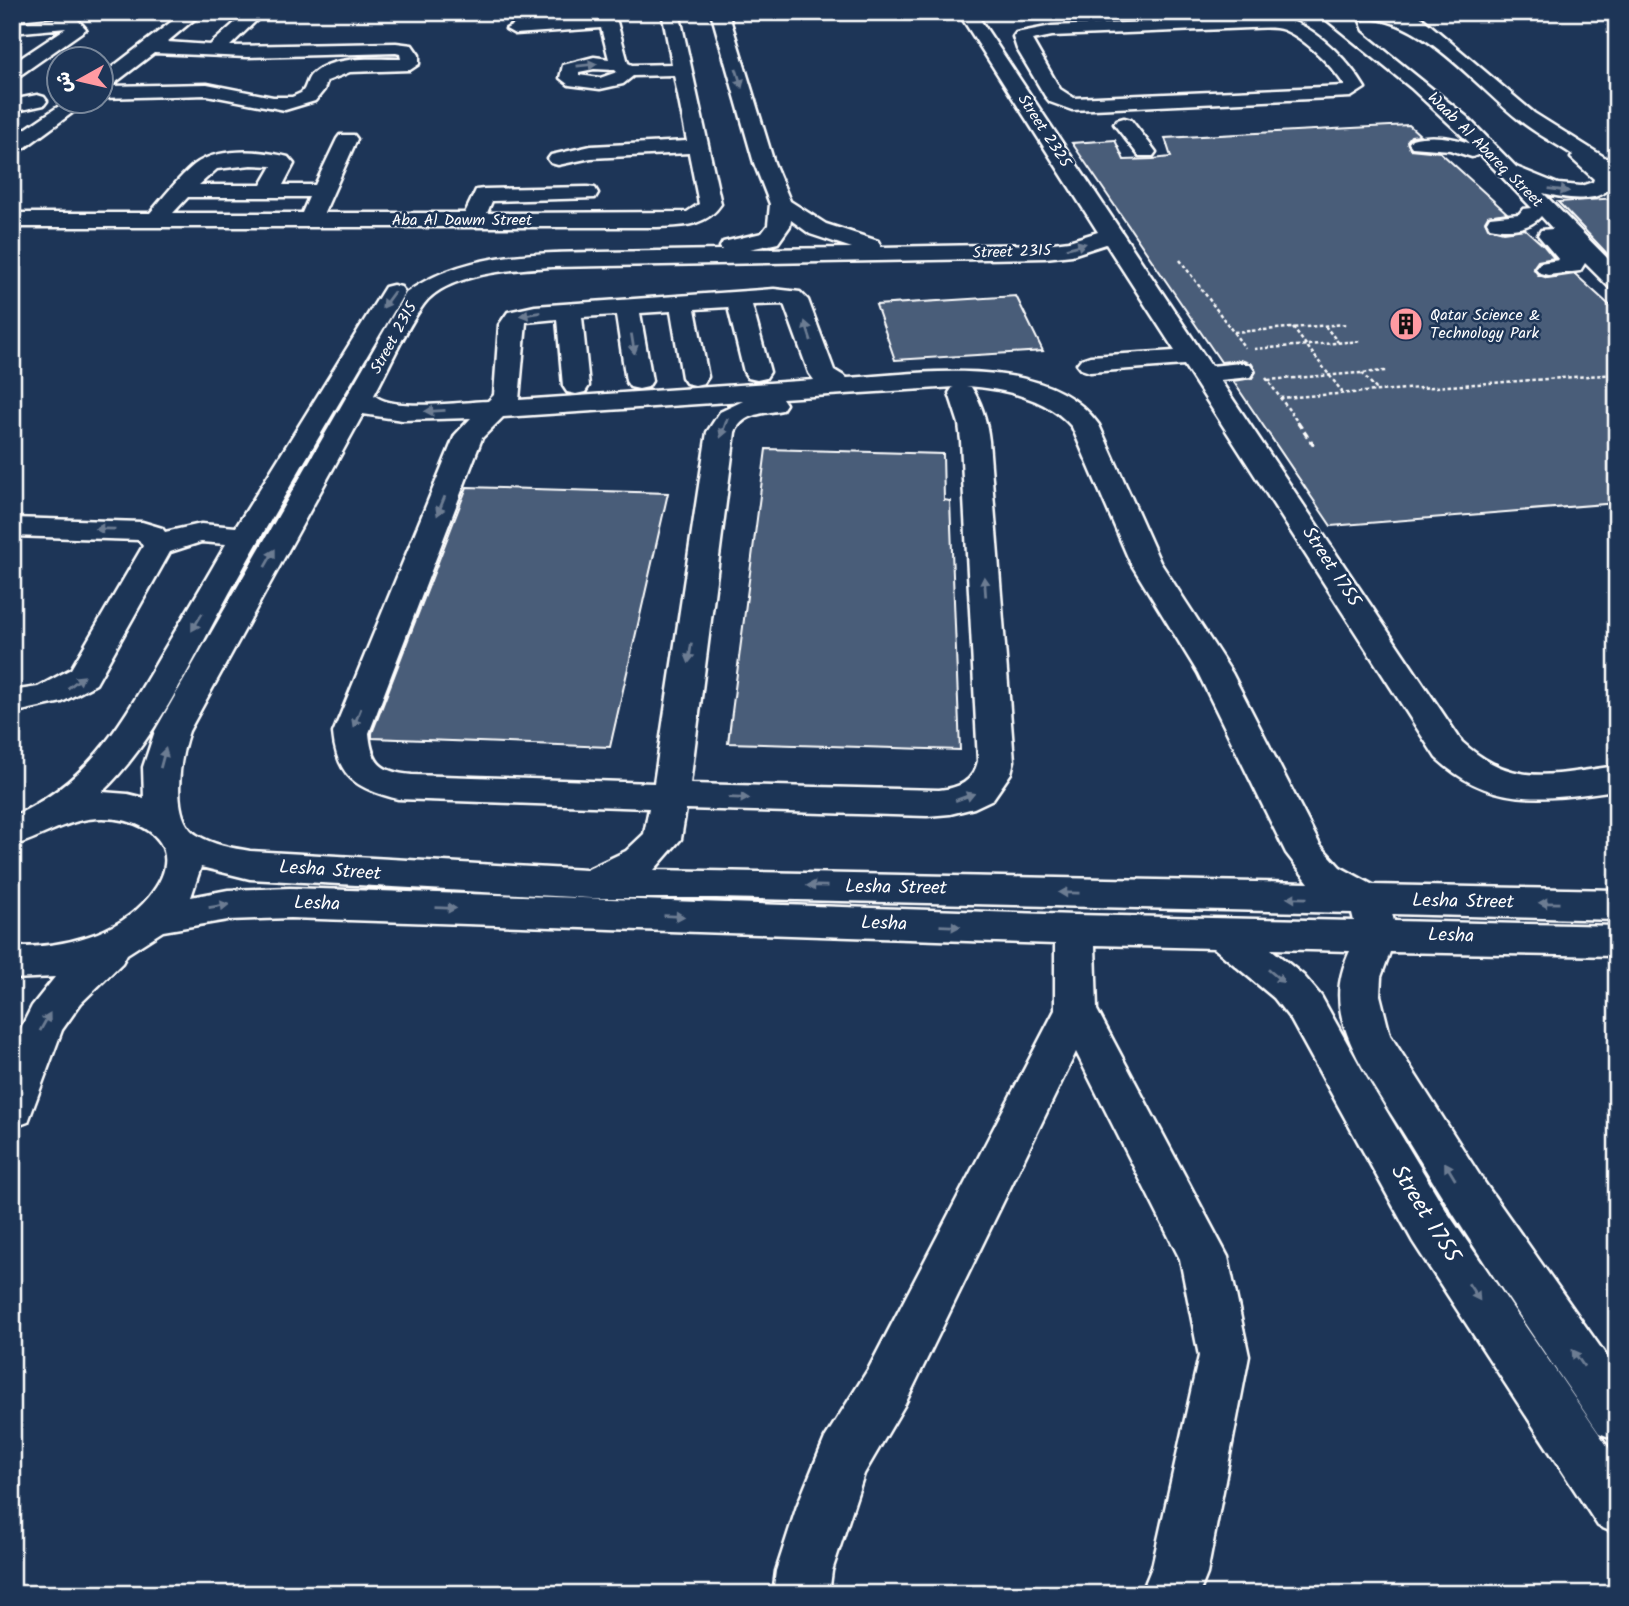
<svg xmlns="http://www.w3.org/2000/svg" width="1629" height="1606" font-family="Kalam,'Playpen Sans Arabic',sans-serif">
  <rect width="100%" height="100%" fill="#1d3557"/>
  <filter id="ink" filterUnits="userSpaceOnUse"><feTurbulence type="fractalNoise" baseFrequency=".0143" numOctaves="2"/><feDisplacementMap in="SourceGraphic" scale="14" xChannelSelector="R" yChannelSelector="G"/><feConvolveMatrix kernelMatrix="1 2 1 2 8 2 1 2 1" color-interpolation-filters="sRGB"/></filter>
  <g filter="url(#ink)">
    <path fill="#4a5d79" stroke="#fff" stroke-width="2" d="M 1409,125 L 1420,135 L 1411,136 L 1407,141 L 1410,149 L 1440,152 L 1507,213 L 1488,216 L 1485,221 L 1488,228 L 1503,232 L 1525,229 L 1544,246 L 1554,258 L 1538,261 L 1533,268 L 1538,275 L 1548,278 L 1575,274 L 1617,312 L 1617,503 L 1331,526 L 1233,381 L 1252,378 L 1256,372 L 1252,364 L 1241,360 L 1221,362 L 1072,143 L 1115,140 L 1124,160 L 1153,159 L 1171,157 L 1165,138 Z
      M 1617,198 L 1617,264 L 1558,202 Z
      M 1016,296 L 1043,351 L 895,360 L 876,305 Z
      M 766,449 L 943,454 L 944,500 L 950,501 L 960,750 L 728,743 Z
      M 467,487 L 668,493 L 610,747 L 372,738 L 372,733 Z"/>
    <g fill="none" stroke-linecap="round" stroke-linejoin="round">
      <defs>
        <path id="minor" d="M 184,12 L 203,12 L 167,42 L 210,45 L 247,12 L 265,12 L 230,46 L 396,43 L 412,45 L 419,55 L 419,64 L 410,70 L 350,72 L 327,81 L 324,90 L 315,101 L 285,110 L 207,95 L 102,98 L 102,75 ZM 154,53 L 247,57 L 396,53 L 400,54 L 401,59 C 375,59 333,55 312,74 C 306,79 307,88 301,93 L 292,97 L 273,97 L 207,84 L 111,86 Z
          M 662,12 L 679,12 L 721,204 C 706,227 682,226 657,227 L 12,227 L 12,213 L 150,213 C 162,199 179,177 194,165 C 217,147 261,150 288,157 L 294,164 L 283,185 L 315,185 L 337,139 L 340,135 L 354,135 L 357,139 L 324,213 L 465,213 L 476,190 L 484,189 L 587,187 L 595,188 L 598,193 L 595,198 L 492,201 L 487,213 L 687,212 L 699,204 L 689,153 L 591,158 L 558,165 L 551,163 L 548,159 L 551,155 L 591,146 L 687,141 L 674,75 L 633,76 L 623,84 L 600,89 L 569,85 L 560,78 L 563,65 L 594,57 L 609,59 L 601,28 L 515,34 L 506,29 L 515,24 L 608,17 L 617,22 L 628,63 L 632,65 L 672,64 ZM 594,69 L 615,70 L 617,72 L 600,78 L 579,75 L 579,72 ZM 251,165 L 272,166 L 261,185 L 199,185 L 217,169 ZM 188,197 L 309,197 L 302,213 L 173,213 Z
          M 711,12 L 728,12 L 774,163 L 790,201 L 826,224 L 878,241 L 881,247 L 1045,244 L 1069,241 L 1098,232 L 958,12 L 975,12 L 1211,366 L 1241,363 L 1250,365 L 1254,371 L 1250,377 L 1220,380 L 1462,742 C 1514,789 1553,774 1617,766 L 1617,790 C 1547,799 1492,810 1436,758 L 1184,365 L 1090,372 L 1081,369 L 1077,364 L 1081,359 L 1090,356 L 1175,351 L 1106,244 L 1072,255 L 1045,258 L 552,267 C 516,269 447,273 424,304 C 404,331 390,366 374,395 C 392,412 461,402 488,401 L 494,395 L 499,325 L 508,312 L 535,306 L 774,289 L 800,292 L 808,300 L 834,370 L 847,378 C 922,373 1049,353 1099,425 L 1160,562 L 1232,673 L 1320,845 L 1340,867 L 1373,885 L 1617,890 L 1617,920 L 1392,914 L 1394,921 L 1617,926 L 1617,956 L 1390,952 L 1381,977 L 1380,995 L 1390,1035 L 1482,1179 L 1617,1371 L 1617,1440 L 1599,1433 C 1533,1336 1467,1239 1407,1139 C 1384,1101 1354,1062 1342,1018 C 1336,993 1340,973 1350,951 L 1271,949 L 1304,976 L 1321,996 L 1366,1077 L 1447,1212 L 1617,1460 L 1617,1534 L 1598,1526 L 1413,1242 L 1291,1020 L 1274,998 L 1214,948 L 1095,945 L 1097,1010 L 1228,1257 L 1249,1356 L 1207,1574 L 1199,1594 L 1141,1594 L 1152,1567 L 1199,1356 L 1180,1259 L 1076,1052 L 905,1404 L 864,1474 L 832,1571 L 829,1594 L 773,1594 L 776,1571 L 797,1506 L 825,1438 L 869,1368 L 1055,1010 L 1055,944 L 290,918 L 228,920 L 163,931 L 127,954 L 122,963 L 81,1003 L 62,1030 L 28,1122 L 12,1128 L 12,1046 L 32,1006 L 55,977 L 12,979 L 12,947 C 60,948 117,936 149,897 C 193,844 140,812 88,819 C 61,823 38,839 12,846 L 12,817 C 92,779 119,727 161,655 C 183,618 205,581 226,544 L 201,542 L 170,552 L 96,684 L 62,702 L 12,713 L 12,691 L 38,687 L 71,669 L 143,546 L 139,540 L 12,536 L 12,518 L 142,522 L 162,528 L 165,532 L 201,524 L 236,527 L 385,287 L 393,285 L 401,287 L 405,292 C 348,388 289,486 236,581 C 197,650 159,738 102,792 L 128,794 L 144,798 L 143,767 L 155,731 L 406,293 C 463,253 531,253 598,252 C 639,251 680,251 722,250 L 720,247 L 723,242 L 762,233 L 768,225 L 770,204 L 754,163 ZM 791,220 L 810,234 L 852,248 L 750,249 L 778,243 L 790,226 ZM 784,304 L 809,373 L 814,380 L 519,400 L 526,322 L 557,319 L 563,386 L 567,392 L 576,394 L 585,392 L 589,386 L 582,317 L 616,315 L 626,381 L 630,387 L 639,389 L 648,387 L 652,381 L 640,313 L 671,311 L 682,377 L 686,383 L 695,385 L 704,383 L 708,377 L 695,309 L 728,307 L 744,372 L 748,378 L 757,380 L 766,378 L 770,372 L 752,305 ZM 966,386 C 1001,388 1048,398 1072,427 L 1130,562 L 1198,673 L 1286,853 L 1309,883 L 654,870 L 681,839 L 686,809 L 927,816 L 950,814 L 974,808 L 993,799 L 1011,773 L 1014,761 L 989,441 C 987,423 982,403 971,387 ZM 953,387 L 949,393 L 959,424 L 961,441 L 978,761 C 973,782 959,788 939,790 L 690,784 L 735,432 C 744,412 764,414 782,410 L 786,404 L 782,398 L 955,387 ZM 743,401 L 720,412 L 707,432 L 654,783 L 412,775 C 381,772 372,764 369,733 L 482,438 L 503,417 ZM 363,414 L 402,420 L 471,418 L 455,435 L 333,733 C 337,778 358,789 398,799 L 649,808 L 644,834 L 626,851 L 586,870 L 250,851 C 232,848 213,845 197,835 C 169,818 180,756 189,731 ZM 201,867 L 250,879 L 590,898 L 716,898 L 1352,913 L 1354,921 L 1075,915 L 290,888 L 228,890 L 191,897 Z
          M 1317,12 L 1336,12 L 1341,16 L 1347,12 L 1415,12 L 1534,113 L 1617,165 C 1617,206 1574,201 1543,193 L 1617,268 L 1617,289 L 1609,287 L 1585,263 L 1580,271 L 1548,275 L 1540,273 L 1536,268 L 1540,263 L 1559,260 L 1538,235 L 1541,230 L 1553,229 L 1541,216 C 1530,230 1506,231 1490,227 L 1487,222 L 1490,217 L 1519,214 L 1523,209 L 1532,208 L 1480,154 L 1472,157 L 1450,150 L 1412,147 L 1409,143 L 1412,139 C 1431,134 1453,137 1471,144 L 1411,88 ZM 1367,18 C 1424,20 1475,85 1518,119 C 1535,133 1555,143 1573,155 L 1571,158 L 1594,179 L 1593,182 L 1581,186 L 1558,184 L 1516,167 L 1467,117 L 1362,32 L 1357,20 Z
          M 64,18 L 78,20 L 86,29 L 19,76 L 12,78 L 12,64 L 66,28 L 12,33 L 12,23 Z
          M 1245,18 C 1261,18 1278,16 1294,22 C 1321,32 1351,64 1365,88 L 1351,97 L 1072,110 L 1050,102 L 1045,96 L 1017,49 L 1013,37 L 1016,33 L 1052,26 ZM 1250,28 C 1261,28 1273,26 1284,30 C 1306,39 1332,66 1345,86 L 1074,98 L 1060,89 L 1032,40 L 1052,36 Z
          M 37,95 L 44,97 L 47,101 L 44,105 L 12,112 L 12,100 Z
          M 65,102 L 87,102 L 19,152 L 12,154 L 12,138 Z
          M 1124,118 L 1131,120 L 1153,148 L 1156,152 L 1153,156 L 1139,156 L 1117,128 L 1114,124 L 1117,120 Z"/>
      </defs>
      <use href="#minor" stroke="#fff" stroke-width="5"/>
      <path stroke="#fff" stroke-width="2.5" stroke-dasharray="3.5 2.5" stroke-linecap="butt" d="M 1180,260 L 1245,348
        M 1325,326 L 1338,342
        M 1293,328 L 1343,393
        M 1234,332 L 1347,324
        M 1254,349 L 1362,341
        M 1362,373 L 1377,390
        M 1266,378 L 1299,424
        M 1268,380 L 1386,371
        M 1280,398 L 1617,374"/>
      <path stroke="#fff" stroke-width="3.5" stroke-dasharray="6 4.5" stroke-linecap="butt" d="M 1298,423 L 1314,446"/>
      <use href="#minor" fill="#1d3557" fill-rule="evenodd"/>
    </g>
    <defs><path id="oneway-solid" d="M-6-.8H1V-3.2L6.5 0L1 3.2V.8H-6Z" transform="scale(1.75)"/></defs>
    <g fill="#6c7c92">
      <use href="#oneway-solid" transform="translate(587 65) rotate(-6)"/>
      <use href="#oneway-solid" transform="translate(739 78) rotate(73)"/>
      <use href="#oneway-solid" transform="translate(1559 190) rotate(8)"/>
      <use href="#oneway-solid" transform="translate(1076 246) rotate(-15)"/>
      <use href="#oneway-solid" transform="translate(388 300) rotate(126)"/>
      <use href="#oneway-solid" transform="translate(530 314) rotate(171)"/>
      <use href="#oneway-solid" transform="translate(808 331) rotate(-108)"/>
      <use href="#oneway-solid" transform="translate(633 344) rotate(81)"/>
      <use href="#oneway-solid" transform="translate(435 411) rotate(177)"/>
      <use href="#oneway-solid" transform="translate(724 428) rotate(110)"/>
      <use href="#oneway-solid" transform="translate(441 506) rotate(112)"/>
      <use href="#oneway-solid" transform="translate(105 529) rotate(-179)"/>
      <use href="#oneway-solid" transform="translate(270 558) rotate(-60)"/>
      <use href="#oneway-solid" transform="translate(985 586) rotate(-94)"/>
      <use href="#oneway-solid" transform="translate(197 622) rotate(121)"/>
      <use href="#oneway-solid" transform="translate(690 653) rotate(98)"/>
      <use href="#oneway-solid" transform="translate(76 682) rotate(-37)"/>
      <use href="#oneway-solid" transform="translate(357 718) rotate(112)"/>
      <use href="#oneway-solid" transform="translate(163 758) rotate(-75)"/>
      <use href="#oneway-solid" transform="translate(965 797) rotate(-20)"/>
      <use href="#oneway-solid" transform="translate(739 798) rotate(2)"/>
      <use href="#oneway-solid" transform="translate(817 886) rotate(-179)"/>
      <use href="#oneway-solid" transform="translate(1069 893) rotate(-179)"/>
      <use href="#oneway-solid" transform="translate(1297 898) rotate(-179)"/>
      <use href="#oneway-solid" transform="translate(1549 903) rotate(-179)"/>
      <use href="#oneway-solid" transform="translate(219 906) rotate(-9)"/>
      <use href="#oneway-solid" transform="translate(446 908) rotate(2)"/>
      <use href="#oneway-solid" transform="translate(674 916) rotate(2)"/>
      <use href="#oneway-solid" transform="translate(950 926) rotate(2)"/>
      <use href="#oneway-solid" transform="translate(1276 976) rotate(40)"/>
      <use href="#oneway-solid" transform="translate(45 1022) rotate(-61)"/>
      <use href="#oneway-solid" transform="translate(1450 1171) rotate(-121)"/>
      <use href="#oneway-solid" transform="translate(1474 1292) rotate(56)"/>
      <use href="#oneway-solid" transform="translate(1578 1358) rotate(-125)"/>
    </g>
  </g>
  <defs>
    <symbol id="building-disc" viewBox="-11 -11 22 22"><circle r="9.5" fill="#ff9aa2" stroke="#1d3557"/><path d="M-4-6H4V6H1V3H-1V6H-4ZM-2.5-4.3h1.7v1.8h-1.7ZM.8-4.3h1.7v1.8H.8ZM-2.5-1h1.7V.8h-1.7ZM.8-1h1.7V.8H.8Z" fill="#111"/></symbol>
  </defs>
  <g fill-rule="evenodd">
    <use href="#building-disc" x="1387" y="305" width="38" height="38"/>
  </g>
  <g text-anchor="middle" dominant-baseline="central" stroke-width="5" stroke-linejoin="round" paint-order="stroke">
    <g font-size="16" fill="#fff" stroke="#1d3557">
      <text transform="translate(1044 131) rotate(57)">Street 2325</text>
      <text transform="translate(1485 150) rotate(45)">Waab Al Abareq Street</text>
      <text x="462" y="220">Aba Al Dawm Street</text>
      <text transform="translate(1012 252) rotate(-2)">Street 2315</text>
      <text transform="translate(394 338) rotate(-61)">Street 2315</text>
    </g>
    <g font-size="16" fill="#fff" stroke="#1d3557" text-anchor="start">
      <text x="1430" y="315">Qatar Science &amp;<tspan x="1430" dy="18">Technology Park</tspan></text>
    </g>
    <g font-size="19" fill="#fff" stroke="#1d3557">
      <text transform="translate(1331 567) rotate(57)">Street 1755</text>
      <text transform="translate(330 871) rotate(4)">Lesha Street</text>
      <text transform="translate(896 888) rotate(1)">Lesha Street</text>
      <text transform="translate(1463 902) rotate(1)">Lesha Street</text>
      <text transform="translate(317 904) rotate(2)">Lesha</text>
      <text transform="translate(884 924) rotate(2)">Lesha</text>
      <text transform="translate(1451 936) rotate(2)">Lesha</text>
    </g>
    <g font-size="23" fill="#fff" stroke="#1d3557">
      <text transform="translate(1425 1214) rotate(58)">Street 1755</text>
    </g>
  </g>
  <rect width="1629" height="1606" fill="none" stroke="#1d3557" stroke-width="42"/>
  <rect x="21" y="21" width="1587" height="1564" fill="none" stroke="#fff" stroke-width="2.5" filter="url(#ink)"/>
  <g transform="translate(80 80) rotate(262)"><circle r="33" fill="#1d3557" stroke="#77869a" stroke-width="2"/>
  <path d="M0-5L12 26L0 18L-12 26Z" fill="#ff9aa2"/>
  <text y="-10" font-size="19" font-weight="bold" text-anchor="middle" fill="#ffffff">ش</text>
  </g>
</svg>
